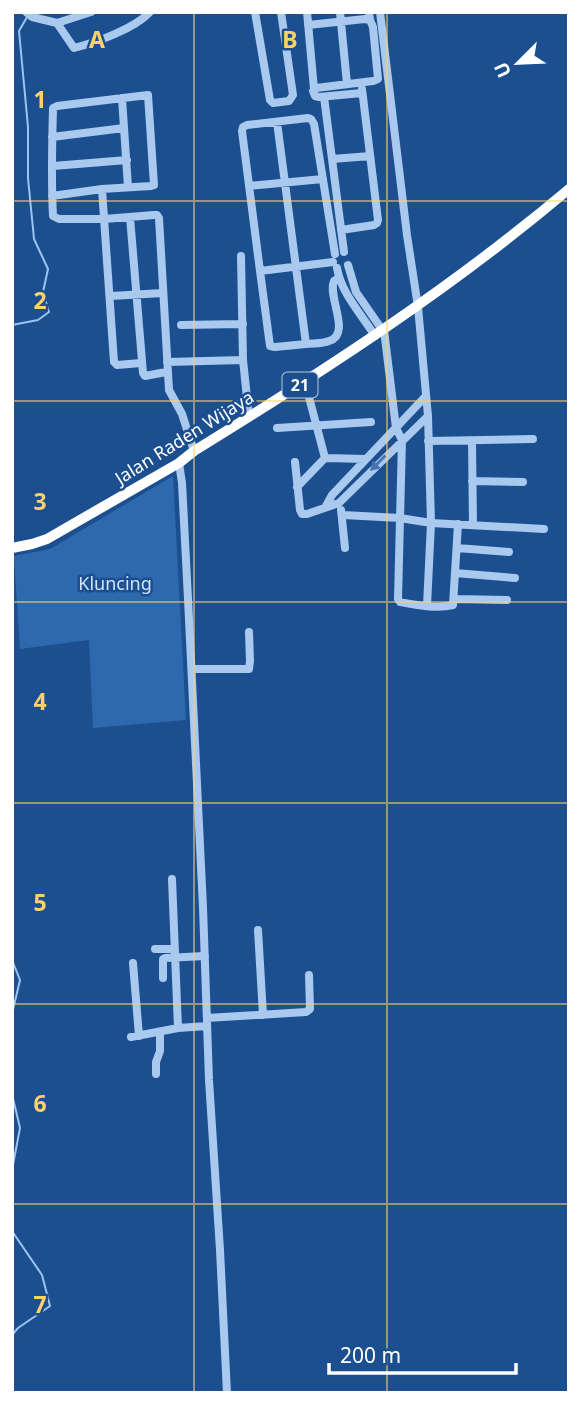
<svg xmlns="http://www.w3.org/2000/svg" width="581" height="1405" font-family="'Noto Sans',sans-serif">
  <rect width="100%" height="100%" fill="#1b4f8f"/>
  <path fill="#2e69ad" d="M 173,476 L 186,720 L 93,728 L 89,640 L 20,649 L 14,556 L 50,549 Z"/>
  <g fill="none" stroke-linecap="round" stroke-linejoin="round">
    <path stroke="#9cc4f0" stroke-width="2" d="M 12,325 L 38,320 L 49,312 L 43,292 L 48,269 L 34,239 L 28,178 L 28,127 L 19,31 L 27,17
      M 12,960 L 20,980 L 12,1014
      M 12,1094 L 20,1128 L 12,1170
      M 12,1231 L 42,1275 L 50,1306 L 18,1328 L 12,1335"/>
    <path stroke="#a9c9ee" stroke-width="8" d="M 26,12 L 32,17 L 57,23 L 74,48 C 97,42 134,29 150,12
      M 255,12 L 270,100 L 273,103 L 289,101 L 293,95 L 281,12
      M 307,12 L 314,89
      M 340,12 L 347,84
      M 380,12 L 407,235 L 418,307 L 428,416 L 431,523 L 427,606
      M 57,23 L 91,12
      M 308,25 L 365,19 L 370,20
      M 362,93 L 319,97 L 315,96 L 313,91 L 316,88 L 373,81 L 378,79 L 373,27 L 370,20 L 369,12
      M 324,97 L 344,252
      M 122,98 L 128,187
      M 52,137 L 124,128
      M 332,159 L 370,156
      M 53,166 L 127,160
      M 249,186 L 323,179
      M 102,189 L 114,362 L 117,365 L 141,363
      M 52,196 L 102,189 L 151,186 L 154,185 L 148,95 L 57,106 L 53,108 C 52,144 51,180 53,216 L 59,219 L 104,219 L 154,215 L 157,215 L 159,218 L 169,390 L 182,414 L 194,451
      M 130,217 L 143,373 L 145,376 L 166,372
      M 341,230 L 374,225 L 377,223 L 378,220 L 362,89
      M 241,256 L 243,360 L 249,417
      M 333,262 L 260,271 L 242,131 L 243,127 L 247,125 L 308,118 L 311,119 L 314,124 L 335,254
      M 348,265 L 356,292 L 383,331
      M 337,268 C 341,293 362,315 375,336
      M 260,271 L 270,346 L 275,347 L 306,344 L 277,122
      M 111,296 L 163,293
      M 181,325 L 243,324
      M 384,330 L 396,428 L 402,440 L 398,599 L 400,602 C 416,605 437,609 453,605 L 458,524
      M 306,344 C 314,343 322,344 329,341 C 352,334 327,297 334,281 L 339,278
      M 167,362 L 243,360
      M 305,382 L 325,458
      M 277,428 L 371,422
      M 428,441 L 533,439
      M 472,441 L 473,525
      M 295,462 L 300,510 L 302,514 L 307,514 L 339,503 L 428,416
      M 179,463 L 182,483 L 188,599 L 203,907 L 209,1080 L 220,1250 L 227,1393
      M 472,481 L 523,482
      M 297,487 L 325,458 L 366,459
      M 326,506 L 332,495 L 425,397
      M 341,510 L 345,548
      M 343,515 L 400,518 L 431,523 L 544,529
      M 457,548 L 509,552
      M 455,573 L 515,578
      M 454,599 L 507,600
      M 192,669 L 249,669 L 250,661 L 249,632
      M 172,879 L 178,1028
      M 258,930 L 263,1015
      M 155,949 L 175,949
      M 133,963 L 139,1036
      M 163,978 L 163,959 L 165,958 L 205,956
      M 207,1018 L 306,1012 L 310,1009 L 309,975
      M 131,1037 L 178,1028 L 207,1026
      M 156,1074 L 156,1062 L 160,1051 L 160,1032"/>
    <path stroke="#fff" stroke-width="10" d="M 12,548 L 32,544 L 47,539 L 179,463 L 194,451 C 324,371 452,288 569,189"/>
  </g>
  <defs><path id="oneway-solid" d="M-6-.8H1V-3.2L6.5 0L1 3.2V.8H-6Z" transform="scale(1.75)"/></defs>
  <use fill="#4674ac" href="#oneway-solid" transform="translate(378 463) rotate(135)"/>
  <path fill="none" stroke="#ffd166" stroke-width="2" stroke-opacity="0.55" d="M 194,12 L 194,1393M 387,12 L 387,1393M 12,201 L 569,201M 12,401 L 569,401M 12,602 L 569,602M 12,803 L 569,803M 12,1004 L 569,1004M 12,1204 L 569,1204"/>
  <g text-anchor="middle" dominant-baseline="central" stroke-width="5" stroke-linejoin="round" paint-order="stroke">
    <rect fill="#1b4f8f" stroke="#bbcadd" stroke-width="2" x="282.5" y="372.5" width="35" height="25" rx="5"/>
    <g font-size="16" font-weight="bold" fill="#fff">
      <text x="300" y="385">21</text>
    </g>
    <g font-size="18" fill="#fff" stroke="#1b4f8f">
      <text transform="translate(184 437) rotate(-32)">Jalan Raden Wijaya</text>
    </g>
    <g font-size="18" fill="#cfe3fa" stroke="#1b4f8f">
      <text x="115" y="583">Kluncing</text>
    </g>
  </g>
  <g font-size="23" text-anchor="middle" font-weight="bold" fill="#ffd166" stroke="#1b4f8f" stroke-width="5" stroke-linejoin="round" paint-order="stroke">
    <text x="97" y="48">A</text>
    <text x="290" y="48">B</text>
    <text x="40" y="108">1</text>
    <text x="40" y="309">2</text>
    <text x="40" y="510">3</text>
    <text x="40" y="710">4</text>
    <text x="40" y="911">5</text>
    <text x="40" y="1112">6</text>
    <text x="40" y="1313">7</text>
  </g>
  <rect width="581" height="1405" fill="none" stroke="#ffffff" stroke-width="28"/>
  <g transform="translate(518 63) rotate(246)" stroke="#1b4f8f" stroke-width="5" paint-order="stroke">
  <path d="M0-5L12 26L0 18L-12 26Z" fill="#ffffff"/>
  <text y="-10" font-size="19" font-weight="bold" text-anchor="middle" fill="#ffffff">U</text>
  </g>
  <path d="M329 1363v10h187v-10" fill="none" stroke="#ffffff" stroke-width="3.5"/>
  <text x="340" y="1363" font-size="21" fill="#ffffff" stroke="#1b4f8f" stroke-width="5" paint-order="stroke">200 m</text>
</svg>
